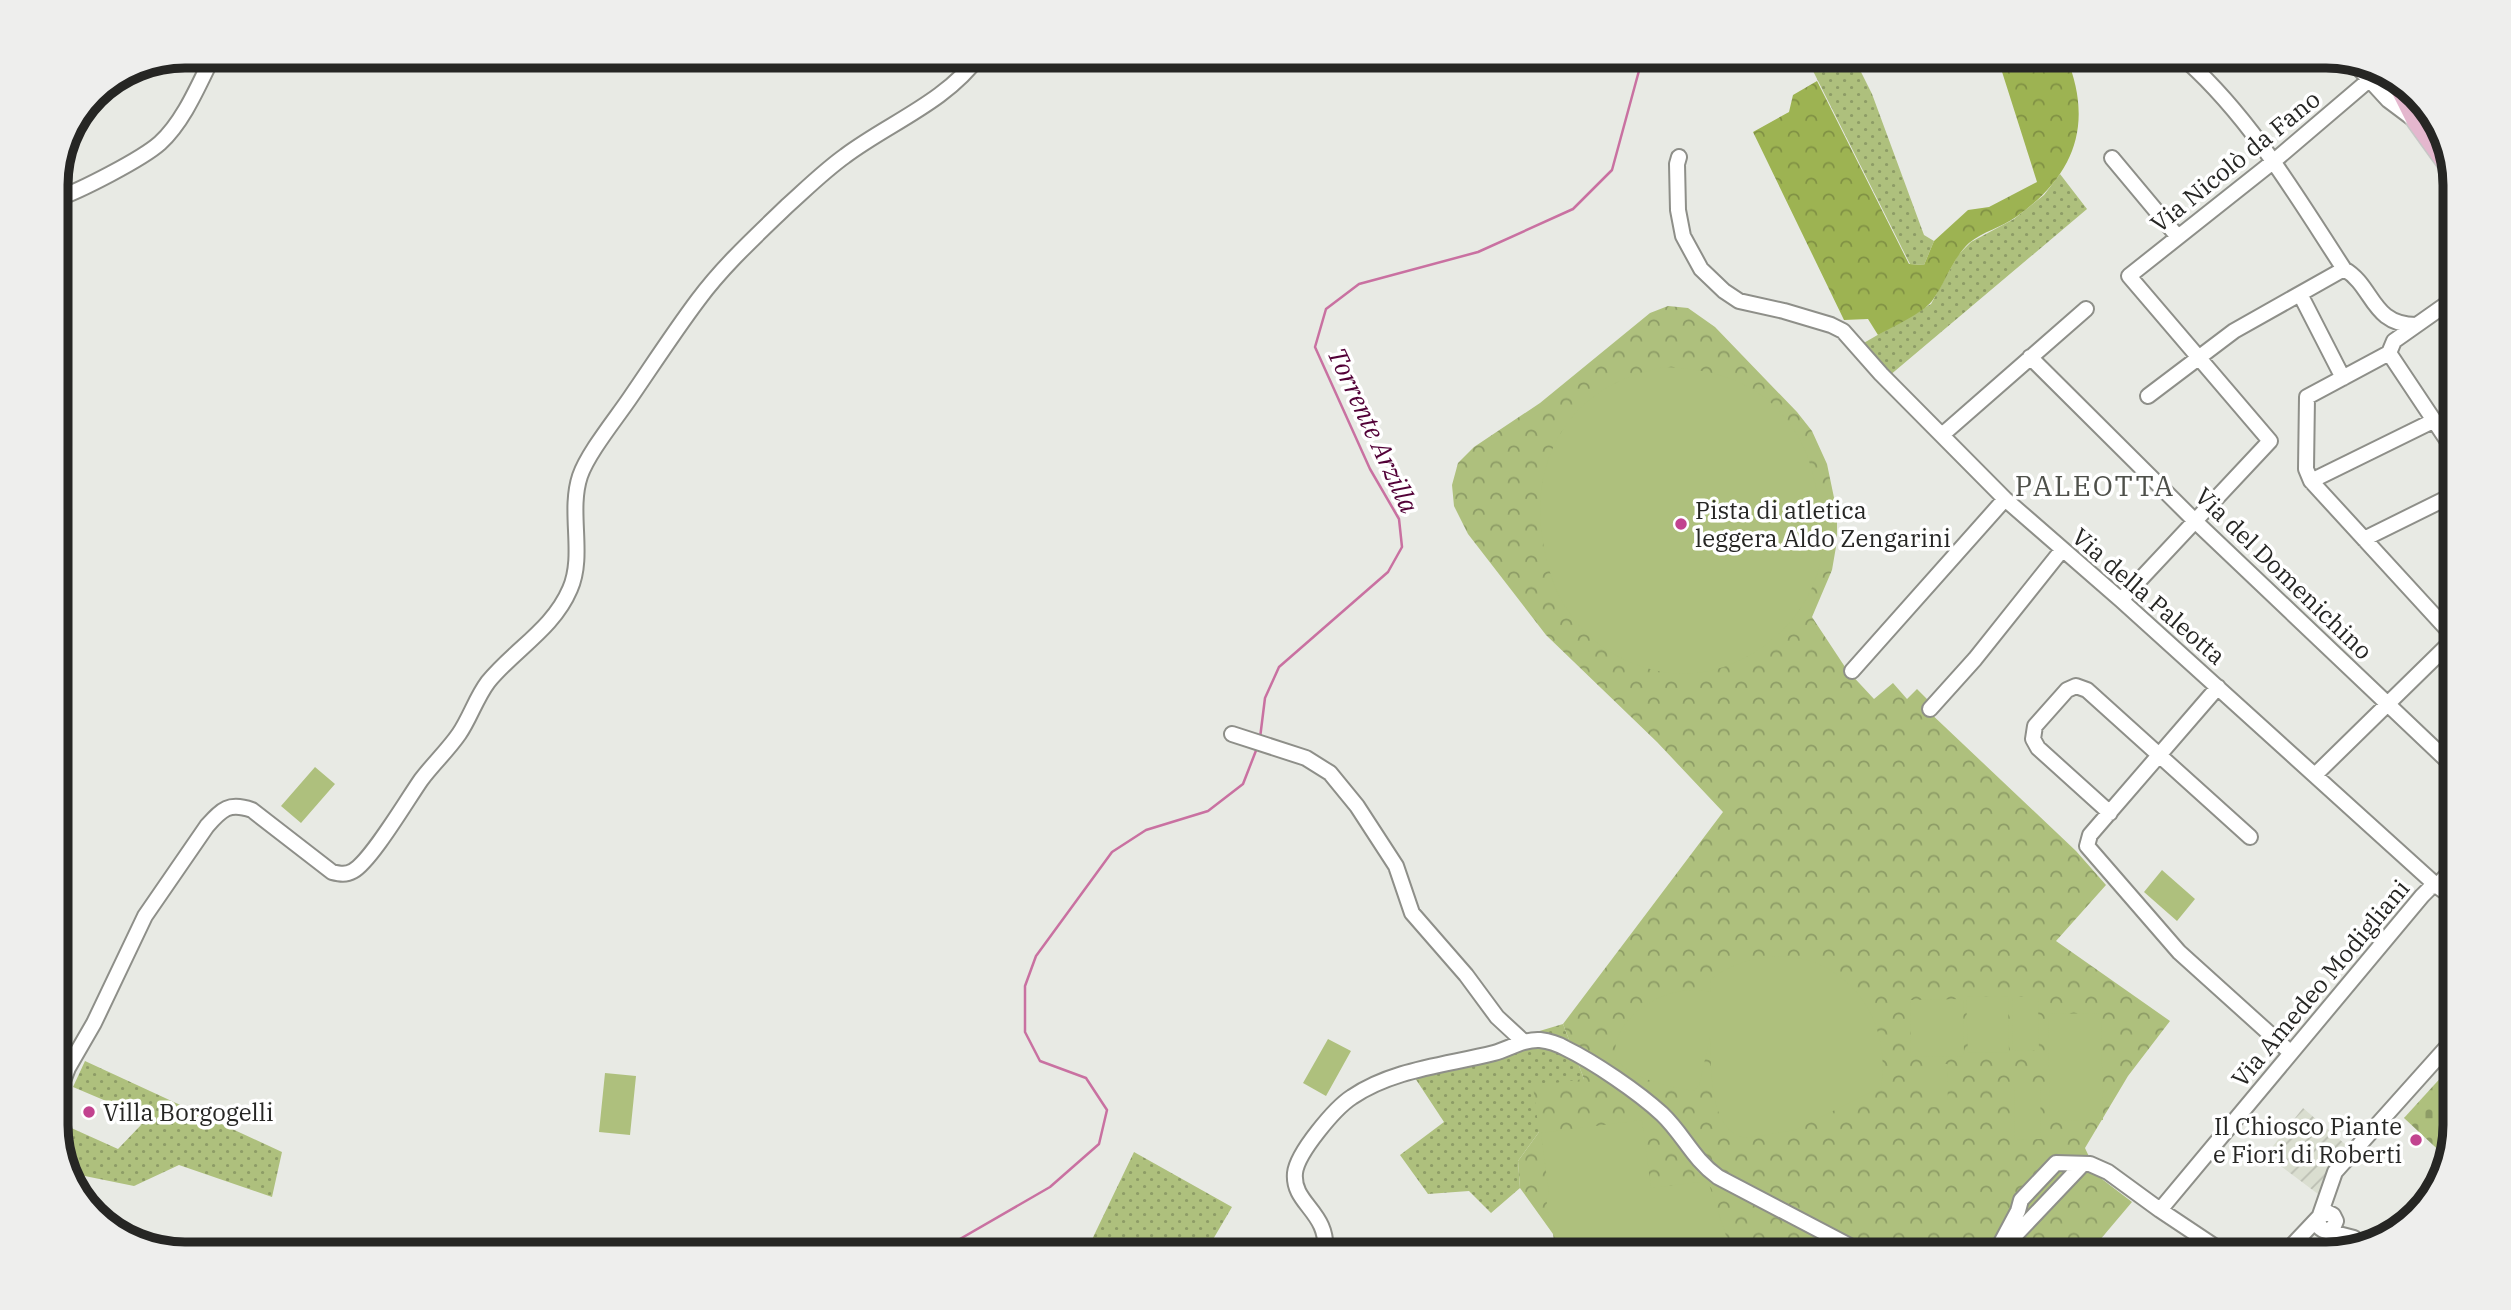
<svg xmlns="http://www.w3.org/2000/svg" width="2511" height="1310" font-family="'IBM Plex Serif',serif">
  <defs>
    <pattern id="industrial-furrows" width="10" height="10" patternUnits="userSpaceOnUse" patternTransform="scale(1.75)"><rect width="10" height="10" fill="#daded0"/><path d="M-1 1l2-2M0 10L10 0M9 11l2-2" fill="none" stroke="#bbbeb2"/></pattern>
    <pattern id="grass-dots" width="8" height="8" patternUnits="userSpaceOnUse" patternTransform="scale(1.75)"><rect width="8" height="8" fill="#aec07d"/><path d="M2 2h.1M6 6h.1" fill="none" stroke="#8d9c66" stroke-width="1.8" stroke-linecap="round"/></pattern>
    <pattern id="forest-crowns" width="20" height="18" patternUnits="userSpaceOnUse" patternTransform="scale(1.75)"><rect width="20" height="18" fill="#9db352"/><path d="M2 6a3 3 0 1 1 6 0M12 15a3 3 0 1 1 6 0" fill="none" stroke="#809144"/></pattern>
    <pattern id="cemetery-stones" width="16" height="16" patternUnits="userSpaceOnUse" patternTransform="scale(1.75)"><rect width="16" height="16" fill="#aec07d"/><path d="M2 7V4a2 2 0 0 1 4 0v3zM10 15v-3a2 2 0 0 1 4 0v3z" fill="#8d9c66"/></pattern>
    <pattern id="park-crowns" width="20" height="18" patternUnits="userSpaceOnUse" patternTransform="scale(1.75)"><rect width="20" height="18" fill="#aec07d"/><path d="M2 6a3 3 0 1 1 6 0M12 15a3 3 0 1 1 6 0" fill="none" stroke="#8d9c66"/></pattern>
  </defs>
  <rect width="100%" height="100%" fill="#e8eae4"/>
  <path fill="url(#industrial-furrows)" d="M 2303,1108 L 2346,1145 L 2325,1175 L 2318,1194 L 2266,1155 Z"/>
  <path fill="url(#grass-dots)" d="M 1814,56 L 1853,56 L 1872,94 L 1924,235 L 1934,241 L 1924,265 L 1910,264 L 1806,57 Z
    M 2060,174 L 2087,209 L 1889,376 L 1862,344 L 1931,304 L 1958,255 L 1971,242 L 2014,219 L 2044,195 Z
    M 1563,1024 L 1584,1079 L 1539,1132 L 1518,1161 L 1520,1188 L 1491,1213 L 1469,1191 L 1428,1194 L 1400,1155 L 1444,1122 L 1413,1075 L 1526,1035 Z
    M 85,1061 L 282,1152 L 272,1197 L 179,1165 L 134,1186 L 70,1173 L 56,1133 L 58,1122 L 118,1149 L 141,1125 L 132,1112 L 73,1087 Z
    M 1134,1152 L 1232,1207 L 1205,1253 L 1192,1245 L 1186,1254 L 1085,1254 Z"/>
  <path fill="url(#forest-crowns)" d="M 1997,56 L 2066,56 C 2094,124 2075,175 2016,217 C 2002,227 1982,232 1969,243 C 1952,259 1946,282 1932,301 C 1923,313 1892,327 1878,335 L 1868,319 L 1844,320 L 1753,132 L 1789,112 L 1793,95 L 1817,81 L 1909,264 L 1924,265 L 1934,241 L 1968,210 L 1989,207 L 2037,182 Z"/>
  <path fill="url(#cemetery-stones)" d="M 2455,1062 L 2455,1124 L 2447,1158 L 2404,1118 Z"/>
  <path fill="url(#park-crowns)" d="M 1668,306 L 1688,308 L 1715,327 L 1797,412 L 1812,431 L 1827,464 L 1837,512 L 1837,541 L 1832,570 L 1812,617 L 1847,670 L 1874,699 L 1893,683 L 1907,699 L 1917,689 L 1931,703 L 1926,709 L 2076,851 L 2106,885 L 2056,941 L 2170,1021 L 2128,1076 L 2085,1148 L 2098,1176 L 2132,1202 L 2088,1254 L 1556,1254 L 1553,1234 L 1520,1188 L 1518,1161 L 1539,1132 L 1533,1086 L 1584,1079 L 1563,1024 L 1723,812 L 1657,742 L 1546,635 L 1468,534 L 1454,506 L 1452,485 L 1458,463 L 1474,447 L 1540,403 L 1650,313 Z"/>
  <path fill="#aec07d" d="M 1666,367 C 1704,369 1739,376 1769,401 C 1796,424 1810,454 1816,488 C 1820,505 1823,522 1823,540 C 1821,595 1784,641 1736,662 C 1712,673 1683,677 1658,671 C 1616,661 1585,640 1563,603 C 1553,586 1548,567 1544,548 C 1526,457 1573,382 1666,367 Z
    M 315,767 L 335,784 L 301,823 L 281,806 Z
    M 2162,870 L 2195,899 L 2177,921 L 2144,892 Z
    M 1780,956 C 1789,957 1799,958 1807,960 C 1863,977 1890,1032 1881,1087 L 1795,1130 L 1747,1138 C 1707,1132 1712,1066 1710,1037 L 1699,1086 L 1693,1091 C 1670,1086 1633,1080 1618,1061 C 1614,1055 1615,1047 1617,1040 C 1628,1006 1676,983 1710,992 L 1711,979 C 1733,963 1753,958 1780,956 Z
    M 2008,996 L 2009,1052 L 1968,1053 L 1966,997 Z
    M 2012,997 L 2038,997 L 2039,1050 L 2013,1051 Z
    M 1963,999 L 1964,1056 L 1911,1057 L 1910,1000 Z
    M 2101,1013 L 2103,1120 L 2050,1121 L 2048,1014 Z
    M 1328,1039 L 1351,1051 L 1326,1096 L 1303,1083 Z
    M 1923,1064 L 1947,1064 L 1948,1107 L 1923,1107 Z
    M 605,1073 L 636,1076 L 630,1135 L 599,1132 Z
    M 2014,1086 L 2040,1086 L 2041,1139 L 2015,1140 Z
    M 1642,1120 L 1651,1188 L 1708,1181 L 1732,1254 L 1557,1254 L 1554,1230 L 1550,1228 L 1546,1197 L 1549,1194 L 1541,1133 Z"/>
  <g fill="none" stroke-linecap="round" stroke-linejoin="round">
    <path stroke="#c971a1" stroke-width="2.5" d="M 1260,738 L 1265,698 L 1279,667 L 1388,572 L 1402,547 L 1399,519 L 1370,469 L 1315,347 L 1326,309 L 1359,284 L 1478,252 L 1573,209 L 1612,170 L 1643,56
      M 934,1254 L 1050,1187 L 1099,1144 L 1107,1110 L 1086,1078 L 1040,1061 L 1025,1032 L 1025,986 L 1036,956 L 1112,852 L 1146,830 L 1208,811 L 1243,784 L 1257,748"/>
    <defs>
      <path id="minor" d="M 2188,62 C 2252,120 2297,197 2344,269 C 2374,286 2371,325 2416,325
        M 2354,63 L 2388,100 L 2416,121
        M 1679,157 L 1677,164 L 1678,210 L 1683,236 L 1701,269 L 1724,291 L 1739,301 L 1784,311 L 1831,325 L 1843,331 L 1881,374 L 2005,499 L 2121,600 L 2437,886 L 2455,899
        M 2112,158 L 2178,237
        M 56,199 C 80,191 142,159 160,143 C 184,121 199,84 213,56
        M 2300,294 L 2343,378
        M 2455,298 L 2394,341 L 2389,353 L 2307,397 L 2306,469 L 2311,481 L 2455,638
        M 2389,353 L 2455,452
        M 2030,357 L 2196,522 L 2455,768
        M 2148,396 L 2234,331 L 2344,269
        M 1942,435 L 2086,309
        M 2311,481 L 2433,421
        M 2364,539 L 2455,494
        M 2121,600 L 2270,441 L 2129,276 L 2274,161 L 2369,80
        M 1852,671 L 2005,499
        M 2218,687 L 2090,835 L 2087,846 L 2179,952 L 2291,1053
        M 1930,709 L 1975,659 L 2062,550
        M 1232,734 L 1306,758 L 1330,773 L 1357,806 L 1396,866 L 1412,913 L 1466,975 L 1497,1017 L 1524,1042
        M 2315,775 L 2455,638
        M 2110,813 L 2038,748 L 2033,739 L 2035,726 L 2067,690 L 2076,686 L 2087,690 L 2250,837
        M 56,1099 L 68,1068 L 94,1023 L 145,916 L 207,826 C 222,809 229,802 252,810 L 332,872 C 340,874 346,875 353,871 C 371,861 407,800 421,780 C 433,764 448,750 459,734 C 470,718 476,698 488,682 C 515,649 553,629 570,589 C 585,555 568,512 580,476 C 588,453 615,420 630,398 C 652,366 674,332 698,300 C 724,265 756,236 787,206 C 806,189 824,171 845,156 C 889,123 946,102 979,56
        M 2160,1210 L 2422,896 L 2431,887 L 2437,886 L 2455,866
        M 2320,1215 L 2335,1172 L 2455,1038
        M 2327,1230 L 2333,1228 L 2336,1221 L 2333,1215 L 2327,1212 L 2318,1218 L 2320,1228 L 2323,1230 L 2354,1238
        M 2006,1245 L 2082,1165
        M 1325,1254 C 1330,1211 1292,1205 1295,1173 C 1297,1153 1335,1108 1352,1097 C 1393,1069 1447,1065 1494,1053 C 1509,1049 1523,1039 1540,1040 C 1548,1041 1558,1044 1565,1048 C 1594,1062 1638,1092 1662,1114 C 1684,1135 1692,1158 1718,1177 L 1865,1254
        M 1995,1254 L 2018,1211 L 2021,1200 L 2056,1163 L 2090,1164 L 2108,1172 L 2160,1210 L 2226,1254
        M 2284,1254 L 2318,1218"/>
      <path id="major" d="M 2396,81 L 2416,121 L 2452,171"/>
    </defs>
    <use href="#minor" stroke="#8e8f89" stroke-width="18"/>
    <use href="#major" stroke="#c7c7c6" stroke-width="21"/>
    <use href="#minor" stroke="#fff" stroke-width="14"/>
    <use href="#major" stroke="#e4b7ce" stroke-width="18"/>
  </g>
  <g fill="#c2438f" stroke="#fff" stroke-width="2.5">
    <circle cx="1681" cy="524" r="7"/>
    <circle cx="89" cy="1112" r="7"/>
    <circle cx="2416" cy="1140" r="7"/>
  </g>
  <g text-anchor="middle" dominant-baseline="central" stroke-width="7" stroke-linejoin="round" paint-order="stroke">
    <g font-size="24" fill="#262624" stroke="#fff">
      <text transform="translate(2235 161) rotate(-39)">Via Nicolò da Fano</text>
      <text transform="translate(2284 573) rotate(44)">Via del Domenichino</text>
      <text transform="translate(2149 596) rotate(41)">Via della Paleotta</text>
      <text transform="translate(2320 983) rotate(-50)">Via Amedeo Modigliani</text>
    </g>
    <g font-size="24" fill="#262624" stroke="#fff" text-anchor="start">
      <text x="1695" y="510">Pista di atletica<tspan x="1695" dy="28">leggera Aldo Zengarini</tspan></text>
      <text x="103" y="1112">Villa Borgogelli</text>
      <text x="2402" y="1126" text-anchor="end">Il Chiosco Piante<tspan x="2402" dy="28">e Fiori di Roberti</tspan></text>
    </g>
    <g font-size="26" font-style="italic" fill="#520037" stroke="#fff">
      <text transform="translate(1374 430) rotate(65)">Torrente Arzilla</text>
    </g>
    <g font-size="28" letter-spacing="2" fill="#4e504a" stroke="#fff">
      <text x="2095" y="485">PALEOTTA</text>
    </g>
  </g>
  <path d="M0 0H2511V1310H0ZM185 68H2326A117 117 0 0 1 2443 185V1125A117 117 0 0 1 2326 1242H185A117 117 0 0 1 68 1125V185A117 117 0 0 1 185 68Z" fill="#eeeeed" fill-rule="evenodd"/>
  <path fill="none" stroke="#262624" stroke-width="9" d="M185 68H2326A117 117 0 0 1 2443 185V1125A117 117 0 0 1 2326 1242H185A117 117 0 0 1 68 1125V185A117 117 0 0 1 185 68Z"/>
</svg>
